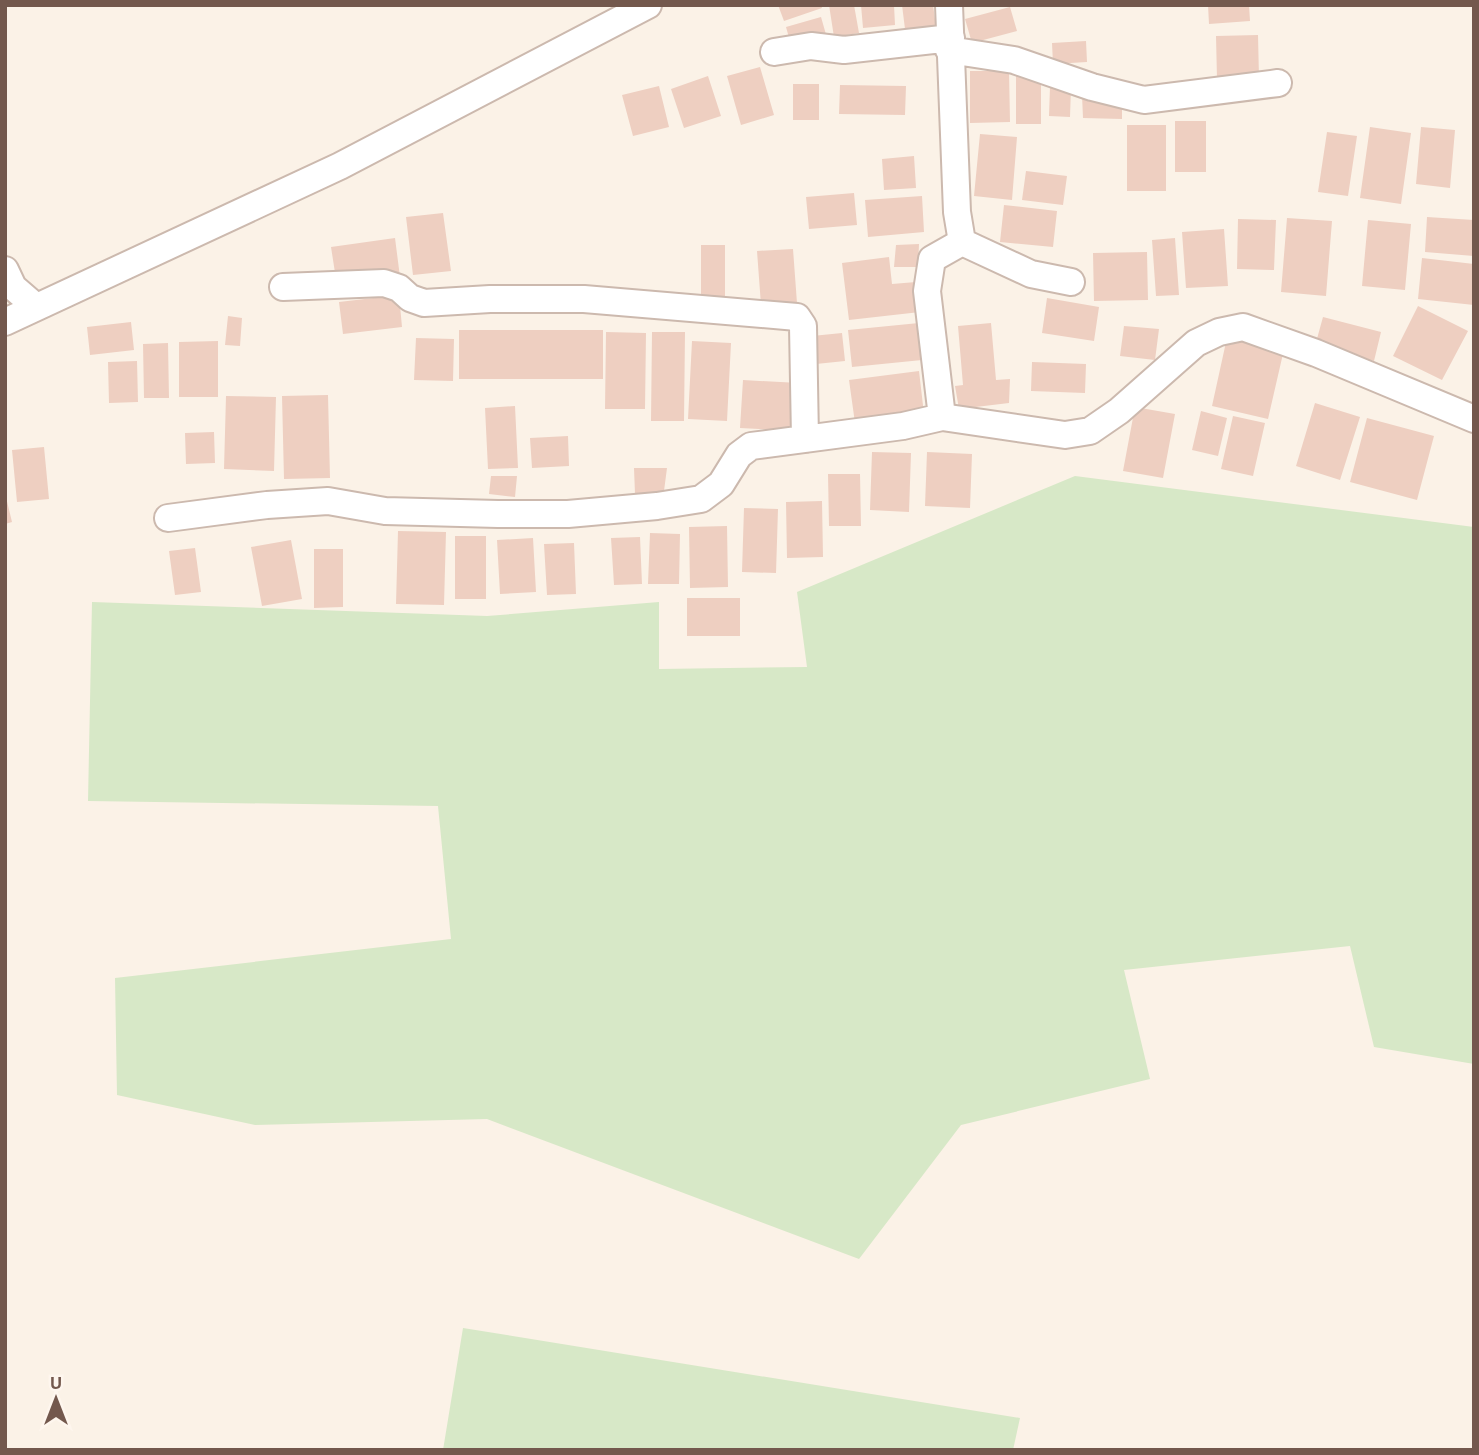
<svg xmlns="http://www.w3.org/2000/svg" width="1479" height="1455" font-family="'Alegreya Sans',sans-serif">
  <rect width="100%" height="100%" fill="#fbf2e7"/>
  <path fill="#d7e8c7" d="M 1075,476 L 1474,527 L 1474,1064 L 1374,1047 L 1350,946 L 1124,970 L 1150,1079 L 961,1125 L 859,1259 L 487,1119 L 255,1125 L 117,1095 L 115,978 L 451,939 L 438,806 L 88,801 L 92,602 L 487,616 L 659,602 L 659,669 L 807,667 L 797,592 Z
    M 463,1328 L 1020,1418 L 1013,1450 L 443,1450 Z"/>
  <path fill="#eecfc1" d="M 778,5 L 821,5 L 822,8 L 784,21 Z
    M 829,5 L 854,5 L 859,33 L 834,37 Z
    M 861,5 L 894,5 L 895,25 L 863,28 Z
    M 902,5 L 933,5 L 937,33 L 906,37 Z
    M 1208,5 L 1249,5 L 1250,21 L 1209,24 Z
    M 1010,7 L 1017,31 L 972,43 L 965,19 Z
    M 821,17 L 827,38 L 792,48 L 786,27 Z
    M 1258,35 L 1259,78 L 1217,79 L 1216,36 Z
    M 1086,41 L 1087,62 L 1053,64 L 1052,43 Z
    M 760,67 L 774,115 L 741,125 L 727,76 Z
    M 970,71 L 1009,71 L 1010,122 L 970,123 Z
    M 1016,73 L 1041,73 L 1041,124 L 1016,124 Z
    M 708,76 L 721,116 L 684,128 L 671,89 Z
    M 793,84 L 819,84 L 819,120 L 793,120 Z
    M 840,85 L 906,86 L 905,115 L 839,114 Z
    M 659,86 L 669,127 L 633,136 L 622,95 Z
    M 1050,87 L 1071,87 L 1070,117 L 1049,116 Z
    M 1082,95 L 1122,101 L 1122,119 L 1083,118 Z
    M 1175,121 L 1206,121 L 1206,172 L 1175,172 Z
    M 1127,125 L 1166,125 L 1166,191 L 1127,191 Z
    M 1370,127 L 1411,133 L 1401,204 L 1360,198 Z
    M 1421,127 L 1455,130 L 1450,188 L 1416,184 Z
    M 1327,132 L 1357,136 L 1348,196 L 1318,192 Z
    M 980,134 L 1017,137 L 1012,200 L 974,196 Z
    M 914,156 L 916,188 L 884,190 L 882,159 Z
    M 1026,171 L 1067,176 L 1063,205 L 1022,200 Z
    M 854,193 L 857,225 L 809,229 L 806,197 Z
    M 922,196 L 924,232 L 868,237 L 865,200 Z
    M 1004,205 L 1057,211 L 1053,247 L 1000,242 Z
    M 443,213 L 451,271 L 413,275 L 406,217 Z
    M 1427,217 L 1474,220 L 1474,256 L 1425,252 Z
    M 1287,218 L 1332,221 L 1326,296 L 1281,292 Z
    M 1238,219 L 1276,220 L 1274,270 L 1237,269 Z
    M 1368,220 L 1411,224 L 1405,290 L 1362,286 Z
    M 1224,229 L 1228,286 L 1186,288 L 1182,232 Z
    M 395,238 L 400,277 L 336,279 L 331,247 Z
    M 1175,238 L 1179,295 L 1156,296 L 1152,240 Z
    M 919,244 L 918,267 L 894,267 L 896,245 Z
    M 701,245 L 725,245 L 725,300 L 701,300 Z
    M 793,249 L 797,303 L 761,305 L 757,251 Z
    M 1147,252 L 1148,300 L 1094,301 L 1093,253 Z
    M 889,257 L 892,284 L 916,282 L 920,312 L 849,320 L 842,263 Z
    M 1422,258 L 1474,264 L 1474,305 L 1418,299 Z
    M 399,295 L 402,327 L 343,334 L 339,302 Z
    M 1047,298 L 1099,307 L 1094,341 L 1042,333 Z
    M 1418,306 L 1468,331 L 1442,380 L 1393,356 Z
    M 228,316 L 242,318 L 240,346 L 225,345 Z
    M 1323,317 L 1381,332 L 1374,361 L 1315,346 Z
    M 131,322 L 134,350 L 90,355 L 87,327 Z
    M 919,323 L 922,360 L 852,367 L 848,330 Z
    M 991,323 L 996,380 L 1010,379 L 1009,403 L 959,409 L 955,386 L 963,385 L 958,326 Z
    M 1124,326 L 1159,329 L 1155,360 L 1120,356 Z
    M 459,330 L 603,330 L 603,379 L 459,379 Z
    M 606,332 L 646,333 L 645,409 L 605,409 Z
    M 652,332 L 685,332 L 684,421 L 651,421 Z
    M 842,333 L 845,361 L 816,364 L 812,336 Z
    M 1228,333 L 1285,345 L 1268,419 L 1212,406 Z
    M 416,338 L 454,339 L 453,381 L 414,380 Z
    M 218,341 L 218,397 L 179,397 L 179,342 Z
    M 692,341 L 731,343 L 727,421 L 688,419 Z
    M 168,343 L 169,398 L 144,398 L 143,344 Z
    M 137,361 L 138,402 L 109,403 L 108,362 Z
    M 1032,362 L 1086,364 L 1085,393 L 1031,391 Z
    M 919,371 L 924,414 L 855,423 L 849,380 Z
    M 743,380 L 799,383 L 796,431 L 740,428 Z
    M 328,395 L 330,478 L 284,479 L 282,396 Z
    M 226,396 L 276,397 L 274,471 L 224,469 Z
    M 1315,403 L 1360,417 L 1340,480 L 1296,466 Z
    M 515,406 L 518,468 L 488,469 L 485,408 Z
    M 1135,407 L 1175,414 L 1163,478 L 1123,471 Z
    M 1201,411 L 1227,418 L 1218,456 L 1192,450 Z
    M 1233,416 L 1265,423 L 1253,476 L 1221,469 Z
    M 1367,418 L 1434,436 L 1417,500 L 1350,482 Z
    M 214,432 L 215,463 L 186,464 L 185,433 Z
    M 568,436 L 569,466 L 532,468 L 530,438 Z
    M 44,447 L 49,499 L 17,502 L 12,450 Z
    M 872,452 L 911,453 L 909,512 L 870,510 Z
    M 927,452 L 972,454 L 970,508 L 925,506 Z
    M 634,468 L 667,468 L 664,491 L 635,494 Z
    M 828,474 L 860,474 L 861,526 L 829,526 Z
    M 491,476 L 517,476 L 515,497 L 489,494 Z
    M 5,493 L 12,522 L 5,524 Z
    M 822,501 L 823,557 L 787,558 L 786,502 Z
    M 744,508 L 778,509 L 776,573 L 742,572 Z
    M 727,526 L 728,587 L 690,588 L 689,527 Z
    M 398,531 L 446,532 L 444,605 L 396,604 Z
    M 650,533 L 680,534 L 679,584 L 648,584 Z
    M 455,536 L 486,536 L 486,599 L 455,599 Z
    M 640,537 L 642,584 L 614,585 L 611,538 Z
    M 533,538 L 536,592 L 500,594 L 497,540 Z
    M 291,540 L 302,599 L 262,606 L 251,547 Z
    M 574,543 L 576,594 L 547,595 L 544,544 Z
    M 195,548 L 201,592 L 175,595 L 169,551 Z
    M 314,549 L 343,549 L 343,607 L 314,608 Z
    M 687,598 L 740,598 L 740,636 L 687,636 Z"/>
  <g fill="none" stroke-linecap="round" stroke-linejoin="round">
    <defs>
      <path id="minor" d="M 949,50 L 1014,60 L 1092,87 L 1144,100 L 1278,83
        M 774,52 L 811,46 L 844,50 L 951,38
        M 962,242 L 1031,274 L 1071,282
        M 5,270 L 13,287 L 35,306
        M 283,287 L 384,283 L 399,288 L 410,298 L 424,303 L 490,299 L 584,299 L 797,317 L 803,326 L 805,439
        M 5,322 L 340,166 L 648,5
        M 942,417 L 927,291 L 932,259 L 962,242 L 957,212 L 949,5
        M 168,518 L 267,505 L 328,501 L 385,511 L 498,514 L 568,514 L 657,506 L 701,499 L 721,484 L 739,455 L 751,446 L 903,426 L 942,417 L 1065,435 L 1090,431 L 1119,411 L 1196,343 L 1219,332 L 1243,327 L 1316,353 L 1474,419"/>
    </defs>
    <use href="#minor" stroke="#ccb9ae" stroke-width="30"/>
    <use href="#minor" stroke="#fff" stroke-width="26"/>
  </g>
  <rect width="1479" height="1455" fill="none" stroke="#73584d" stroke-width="14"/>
  <g transform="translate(56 1399)" stroke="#fef6ee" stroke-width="5" paint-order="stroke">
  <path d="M0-5L12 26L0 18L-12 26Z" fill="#73584d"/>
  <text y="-10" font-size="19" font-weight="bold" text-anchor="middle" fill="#73584d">U</text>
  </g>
</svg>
